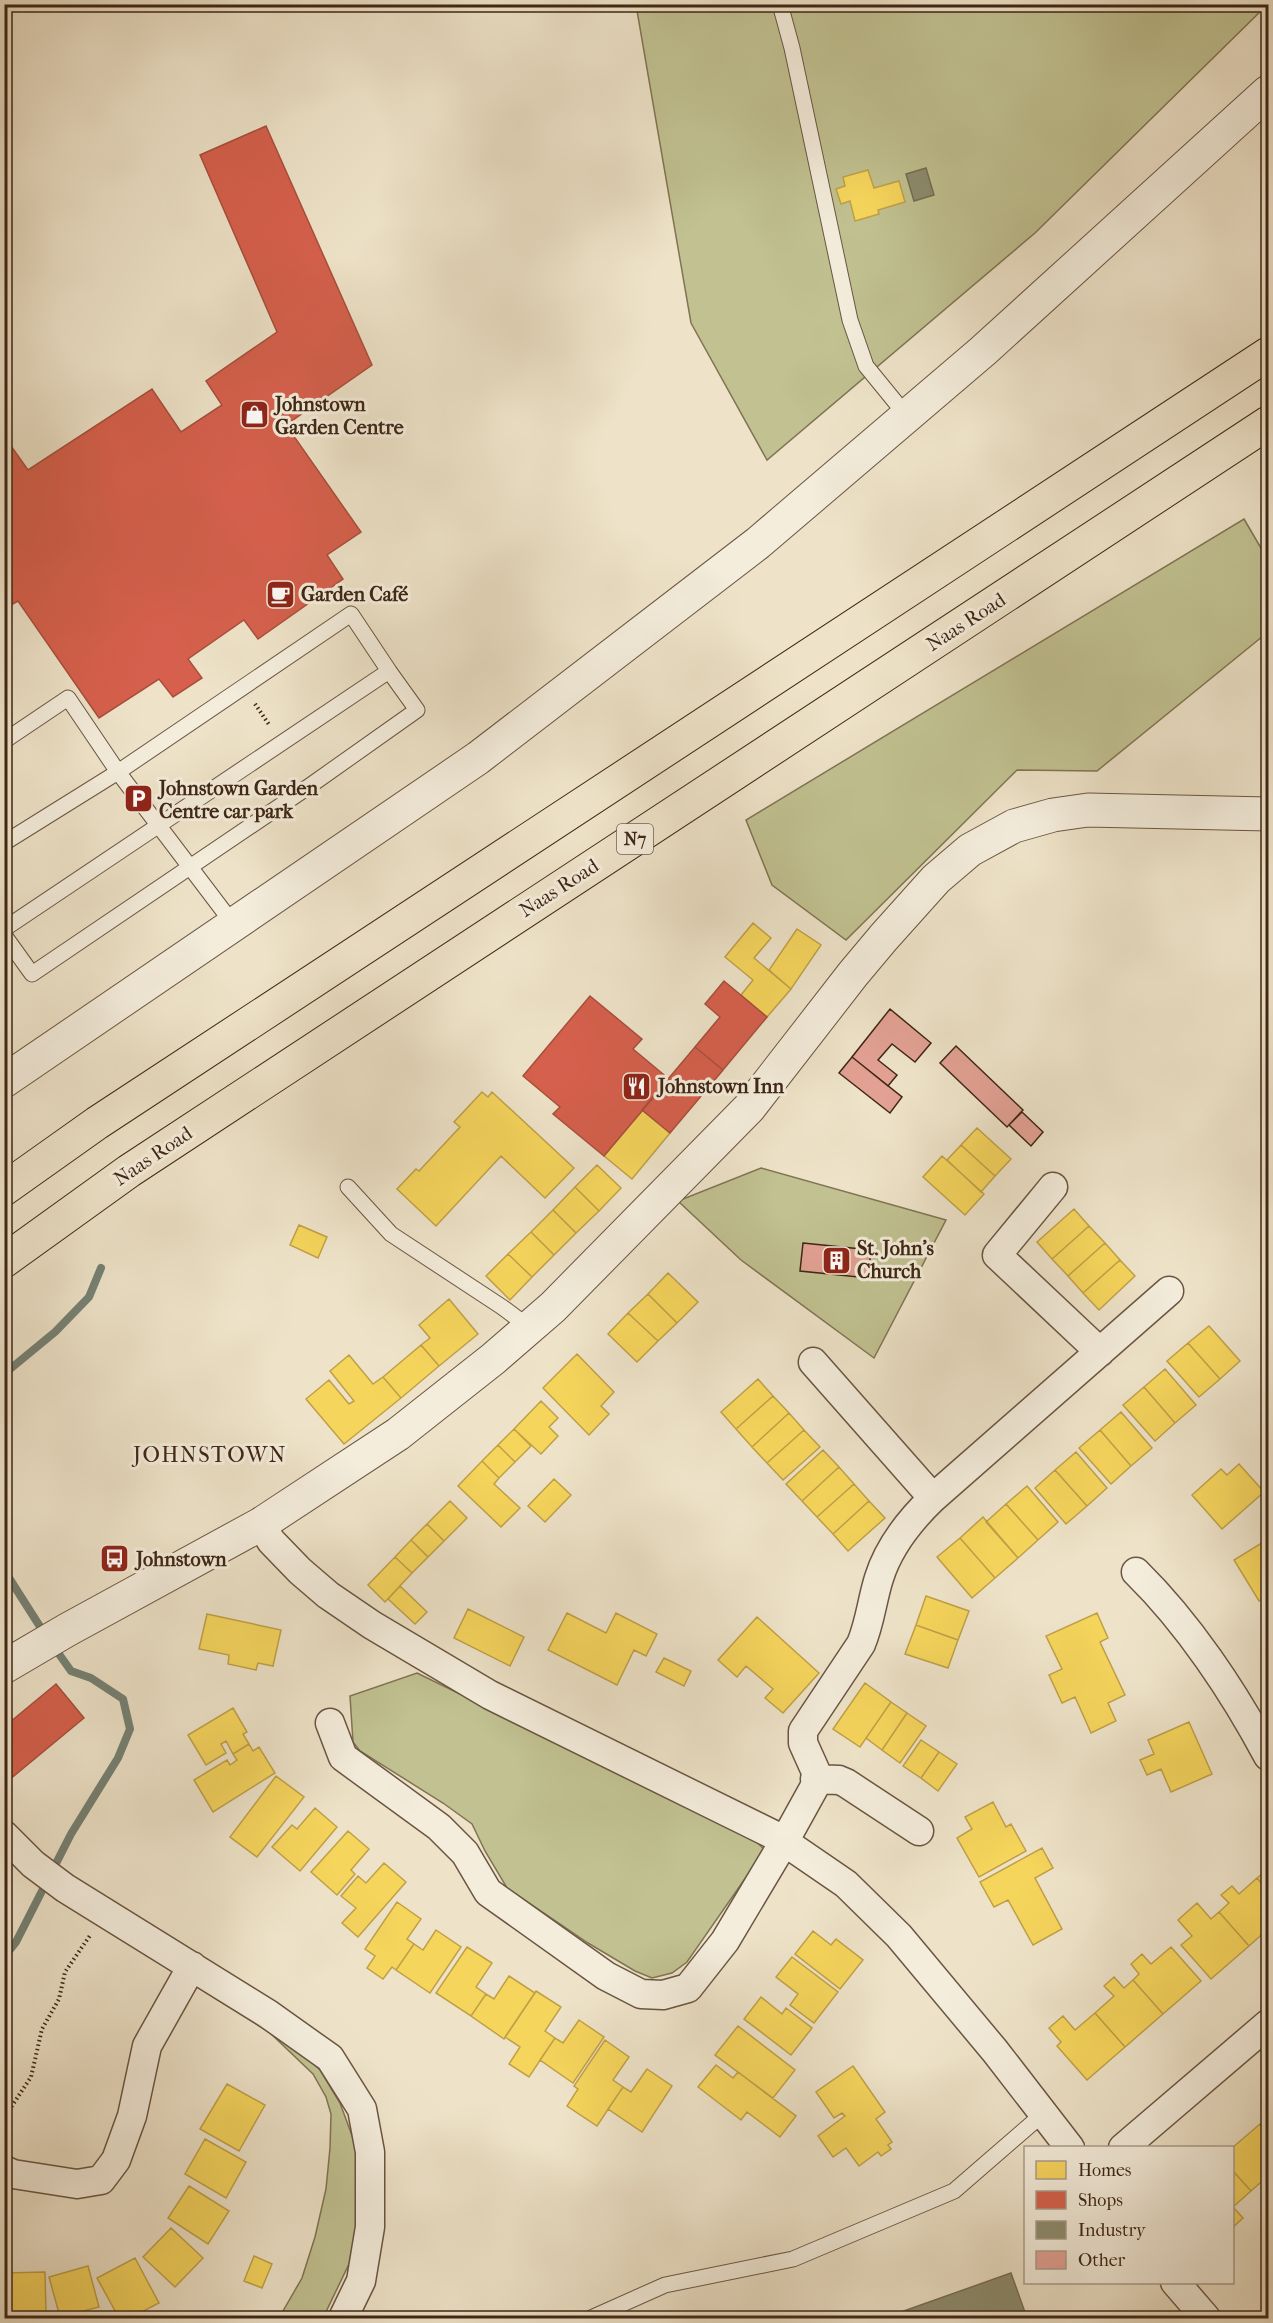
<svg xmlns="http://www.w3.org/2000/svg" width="1273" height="2323" font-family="'IM FELL French Canon',serif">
  <rect width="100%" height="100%" fill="#eee3c9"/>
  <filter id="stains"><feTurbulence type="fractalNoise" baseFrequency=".00333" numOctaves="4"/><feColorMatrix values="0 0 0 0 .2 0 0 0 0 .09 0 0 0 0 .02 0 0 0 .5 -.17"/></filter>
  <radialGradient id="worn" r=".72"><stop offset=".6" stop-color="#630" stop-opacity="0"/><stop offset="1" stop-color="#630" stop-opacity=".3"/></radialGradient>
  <path fill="#c1c191" stroke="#807453" stroke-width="1.5" d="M 1268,4 L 1035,233 L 767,460 L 691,323 L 636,5 Z
    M 1244,519 L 1268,560 L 1268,632 L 1097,771 L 1017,770 L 846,940 L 772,885 L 746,820 Z
    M 761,1168 L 946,1220 L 874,1358 L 741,1260 L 678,1201 Z
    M 417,1673 L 750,1836 L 765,1850 L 687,1962 L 672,1973 L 652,1978 L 635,1971 L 588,1943 L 507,1888 L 485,1851 L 472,1824 L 443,1803 L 360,1751 L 353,1742 L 350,1696 Z
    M 210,1988 L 287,2037 L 320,2070 L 340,2103 L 354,2141 L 361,2169 L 357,2225 L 349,2264 L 323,2318 L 279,2318 L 302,2278 L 315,2237 L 326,2189 L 330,2148 L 331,2114 L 326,2097 L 313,2074 L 269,2032 L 202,1990 Z"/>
  <path fill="#f6d55c" stroke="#bfa047" stroke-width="1.5" d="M 868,170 L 874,188 L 899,181 L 905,202 L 878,210 L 879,214 L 855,221 L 850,201 L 841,204 L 836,189 L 845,186 L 843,177 Z
    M 753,923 L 771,938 L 754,958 L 791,989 L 767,1017 L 741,995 L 753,980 L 725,957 Z
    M 797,929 L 821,945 L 791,989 L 769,970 Z
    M 482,1092 L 488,1097 L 492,1092 L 574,1168 L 545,1198 L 501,1156 L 436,1226 L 397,1189 L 416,1169 L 419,1171 L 460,1127 L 454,1122 Z
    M 642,1110 L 670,1133 L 632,1179 L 604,1156 Z
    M 977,1128 L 1011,1159 L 995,1176 L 961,1145 Z
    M 961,1145 L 995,1176 L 981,1192 L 947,1160 Z
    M 942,1156 L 984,1194 L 965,1215 L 923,1177 Z
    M 597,1165 L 621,1188 L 599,1211 L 575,1187 Z
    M 575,1187 L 599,1211 L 576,1233 L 553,1210 Z
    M 1074,1209 L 1089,1226 L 1052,1259 L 1037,1242 Z
    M 553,1210 L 576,1233 L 554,1255 L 531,1232 Z
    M 299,1225 L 327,1237 L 318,1258 L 290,1245 Z
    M 1089,1226 L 1105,1243 L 1068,1276 L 1052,1259 Z
    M 531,1232 L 554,1255 L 532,1277 L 508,1254 Z
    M 1105,1243 L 1120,1260 L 1083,1293 L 1068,1276 Z
    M 508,1254 L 532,1277 L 510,1300 L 486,1276 Z
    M 1120,1260 L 1135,1276 L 1099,1310 L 1083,1293 Z
    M 668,1273 L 698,1302 L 677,1323 L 648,1294 Z
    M 648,1294 L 677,1323 L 658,1341 L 628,1313 Z
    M 449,1299 L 478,1334 L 439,1366 L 421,1345 L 430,1338 L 419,1325 Z
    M 628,1313 L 658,1341 L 637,1362 L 608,1334 Z
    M 1209,1326 L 1240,1361 L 1220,1379 L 1188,1343 Z
    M 1188,1343 L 1220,1379 L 1199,1397 L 1167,1361 Z
    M 421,1345 L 439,1366 L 401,1398 L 383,1377 Z
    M 577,1354 L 614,1392 L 601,1406 L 609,1414 L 589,1435 L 543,1388 Z
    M 349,1355 L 373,1384 L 383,1377 L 401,1398 L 344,1444 L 306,1399 L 329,1380 L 349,1404 L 354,1401 L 330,1371 Z
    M 1165,1369 L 1196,1405 L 1175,1423 L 1144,1387 Z
    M 758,1379 L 773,1396 L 736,1429 L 721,1412 Z
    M 1144,1387 L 1175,1423 L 1155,1441 L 1123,1405 Z
    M 773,1396 L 789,1413 L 752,1447 L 736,1429 Z
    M 541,1401 L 558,1418 L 549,1427 L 558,1436 L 541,1454 L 514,1429 Z
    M 1121,1412 L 1152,1448 L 1131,1466 L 1100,1430 Z
    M 789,1413 L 804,1430 L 767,1463 L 752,1447 Z
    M 514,1429 L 531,1446 L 515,1462 L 498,1445 Z
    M 804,1430 L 820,1447 L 783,1480 L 767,1463 Z
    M 1100,1430 L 1131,1466 L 1111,1484 L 1079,1448 Z
    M 498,1445 L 515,1462 L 499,1478 L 482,1461 Z
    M 823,1450 L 839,1467 L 802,1501 L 786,1484 Z
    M 1076,1452 L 1107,1488 L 1087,1506 L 1055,1470 Z
    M 482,1461 L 499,1478 L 494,1484 L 520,1508 L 501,1527 L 458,1486 Z
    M 1239,1464 L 1264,1492 L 1222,1529 L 1192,1495 L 1221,1469 L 1227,1475 Z
    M 839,1467 L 854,1484 L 817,1517 L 802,1501 Z
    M 1055,1470 L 1087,1506 L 1066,1524 L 1035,1488 Z
    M 554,1479 L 571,1495 L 545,1522 L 528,1506 Z
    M 854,1484 L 869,1501 L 833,1534 L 817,1517 Z
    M 1027,1486 L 1058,1522 L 1038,1540 L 1006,1504 Z
    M 450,1501 L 467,1518 L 444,1541 L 427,1524 Z
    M 869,1501 L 885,1518 L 848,1551 L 833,1534 Z
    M 1006,1504 L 1038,1540 L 1018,1558 L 986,1522 Z
    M 983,1517 L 1018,1558 L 995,1578 L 960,1538 Z
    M 427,1524 L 444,1541 L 428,1557 L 411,1540 Z
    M 960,1538 L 995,1578 L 972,1598 L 937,1557 Z
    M 1268,1539 L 1268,1595 L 1259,1601 L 1234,1560 Z
    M 411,1540 L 428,1557 L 412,1573 L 395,1557 Z
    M 395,1557 L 412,1573 L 385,1602 L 368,1585 Z
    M 400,1586 L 427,1612 L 415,1624 L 388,1599 Z
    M 926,1596 L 969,1611 L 958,1640 L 916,1625 Z
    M 468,1609 L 524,1637 L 510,1666 L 454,1638 Z
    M 567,1613 L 606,1633 L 616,1613 L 657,1634 L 646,1656 L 634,1650 L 617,1685 L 548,1650 Z
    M 1097,1613 L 1108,1638 L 1100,1642 L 1125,1695 L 1108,1703 L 1116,1721 L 1091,1733 L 1075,1697 L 1062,1703 L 1049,1675 L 1062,1669 L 1046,1636 Z
    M 207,1614 L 281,1630 L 273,1666 L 258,1663 L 256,1670 L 228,1664 L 229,1655 L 199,1649 Z
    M 757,1617 L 819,1673 L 783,1713 L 765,1698 L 773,1689 L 746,1666 L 737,1677 L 718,1660 Z
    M 916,1625 L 958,1640 L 948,1668 L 905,1654 Z
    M 664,1658 L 691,1671 L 684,1686 L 656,1672 Z
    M 865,1683 L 891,1702 L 860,1747 L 833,1729 Z
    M 891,1702 L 907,1713 L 882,1750 L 866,1738 Z
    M 233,1708 L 247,1732 L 243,1734 L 249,1744 L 233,1754 L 226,1741 L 221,1744 L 226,1753 L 206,1765 L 188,1735 Z
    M 907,1713 L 926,1726 L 900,1763 L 882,1750 Z
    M 1189,1722 L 1212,1774 L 1171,1792 L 1161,1769 L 1147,1775 L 1140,1760 L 1154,1754 L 1148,1740 Z
    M 921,1740 L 939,1752 L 921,1778 L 903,1766 Z
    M 249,1744 L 253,1751 L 259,1747 L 275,1773 L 213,1812 L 194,1780 L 227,1760 L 230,1765 L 237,1760 L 233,1754 Z
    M 939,1752 L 957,1764 L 938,1791 L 921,1778 Z
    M 276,1776 L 304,1797 L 257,1857 L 230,1837 Z
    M 993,1802 L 1006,1827 L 1011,1824 L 1026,1851 L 979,1877 L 957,1838 L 972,1829 L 965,1817 Z
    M 315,1808 L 337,1827 L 300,1871 L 272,1847 L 292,1825 L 297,1829 Z
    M 348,1831 L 369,1849 L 351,1870 L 355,1874 L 337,1895 L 311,1872 Z
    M 1042,1848 L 1053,1868 L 1035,1878 L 1062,1929 L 1033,1945 L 1008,1900 L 994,1907 L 980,1882 Z
    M 384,1863 L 406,1882 L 358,1937 L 342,1923 L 356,1908 L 341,1896 L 358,1876 L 366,1883 Z
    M 1268,1869 L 1268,1891 L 1257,1878 Z
    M 1257,1878 L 1268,1891 L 1268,1929 L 1249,1946 L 1219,1912 L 1229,1903 L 1221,1895 L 1232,1886 L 1239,1894 Z
    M 397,1902 L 421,1919 L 407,1939 L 414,1944 L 396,1970 L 392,1967 L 383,1979 L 367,1968 L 375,1956 L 365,1949 Z
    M 1197,1903 L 1211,1919 L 1219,1912 L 1249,1946 L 1211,1979 L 1181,1945 L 1192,1936 L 1178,1920 Z
    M 436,1930 L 461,1947 L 430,1993 L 396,1970 L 414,1944 L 423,1950 Z
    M 813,1931 L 831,1945 L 836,1939 L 863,1960 L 840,1989 L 795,1954 Z
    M 467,1947 L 492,1963 L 476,1987 L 486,1994 L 471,2016 L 436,1993 Z
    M 1171,1947 L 1201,1981 L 1163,2014 L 1133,1980 L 1139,1974 L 1131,1964 L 1142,1954 L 1151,1964 Z
    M 792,1957 L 838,1992 L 814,2023 L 790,2005 L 798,1994 L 776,1977 Z
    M 509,1976 L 535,1993 L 504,2039 L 471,2016 L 486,1994 L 494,1999 Z
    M 1114,1977 L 1124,1988 L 1133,1980 L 1163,2014 L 1125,2047 L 1095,2013 L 1114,1996 L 1104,1986 Z
    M 536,1991 L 561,2007 L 545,2031 L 555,2038 L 529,2077 L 509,2064 L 520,2047 L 505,2037 Z
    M 761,1997 L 782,2014 L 786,2008 L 812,2028 L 791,2055 L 744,2019 Z
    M 1095,2013 L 1125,2047 L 1087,2080 L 1057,2046 L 1061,2042 L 1049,2028 L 1063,2016 L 1075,2030 Z
    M 579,2020 L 604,2037 L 573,2083 L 540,2060 L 555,2038 L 563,2043 Z
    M 738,2026 L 795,2070 L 773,2098 L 715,2055 Z
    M 605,2040 L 629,2057 L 613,2080 L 623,2087 L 597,2126 L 567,2106 L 578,2089 L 574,2086 Z
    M 716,2065 L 733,2078 L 738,2072 L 796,2116 L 780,2137 L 747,2112 L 741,2120 L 698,2087 Z
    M 853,2066 L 885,2112 L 876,2119 L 892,2142 L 888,2145 L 891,2149 L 881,2156 L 878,2152 L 859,2166 L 846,2148 L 833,2157 L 818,2136 L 845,2116 L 842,2113 L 834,2118 L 816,2092 Z
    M 647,2069 L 672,2086 L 642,2132 L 608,2109 L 623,2087 L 631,2092 Z
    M 227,2084 L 265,2105 L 239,2151 L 200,2129 Z
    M 1260,2124 L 1268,2134 L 1268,2176 L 1251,2191 L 1232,2170 L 1232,2148 Z
    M 205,2139 L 246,2162 L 226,2198 L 185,2174 Z
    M 1232,2170 L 1251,2191 L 1233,2207 L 1243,2218 L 1232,2228 Z
    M 189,2186 L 229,2211 L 208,2244 L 168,2218 Z
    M 171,2228 L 203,2258 L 175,2287 L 143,2257 Z
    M 254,2256 L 272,2264 L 262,2288 L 244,2281 Z
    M 135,2258 L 159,2303 L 130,2318 L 119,2318 L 97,2278 Z
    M 88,2266 L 99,2307 L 60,2317 L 49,2277 Z
    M 45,2272 L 46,2313 L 34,2313 L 34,2318 L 4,2318 L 4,2273 Z"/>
  <path fill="#d6604d" stroke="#a84f3c" stroke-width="1.5" d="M 266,126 L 372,365 L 286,425 L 361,532 L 327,555 L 343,579 L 258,639 L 244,620 L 188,659 L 202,678 L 173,697 L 159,679 L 99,718 L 18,601 L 4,609 L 4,436 L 28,470 L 152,389 L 181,432 L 222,405 L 206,381 L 277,332 L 200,155 Z
    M 724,981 L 767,1017 L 723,1070 L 695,1047 L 720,1017 L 705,1004 Z
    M 590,996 L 642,1039 L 633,1049 L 669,1079 L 604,1156 L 553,1114 L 560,1107 L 523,1076 Z
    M 695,1047 L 723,1070 L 670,1133 L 642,1110 Z
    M 56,1684 L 84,1718 L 9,1780 L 4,1775 L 4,1727 Z"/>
  <path fill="#8c8c6e" stroke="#756d53" stroke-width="1.5" d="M 926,168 L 934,195 L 914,201 L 906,174 Z
    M 1011,2273 L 1027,2318 L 884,2318 Z"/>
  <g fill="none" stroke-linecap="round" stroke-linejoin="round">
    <path stroke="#758174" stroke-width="8" d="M 4,1374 L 55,1332 L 89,1297 L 101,1268
      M 4,1570 L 46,1636
      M 4,1957 L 16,1942 L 71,1834 L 118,1758 L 130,1729 L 123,1699 L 91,1678 L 71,1671 L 54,1647"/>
  </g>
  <path fill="#e3a194" stroke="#3e2615" stroke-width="1.5" d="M 890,1009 L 931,1043 L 915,1062 L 892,1044 L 878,1060 L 897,1075 L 888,1086 L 852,1057 Z
    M 956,1046 L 1023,1110 L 1007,1127 L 940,1063 Z
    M 852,1057 L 902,1097 L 890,1113 L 839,1073 Z
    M 1022,1112 L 1043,1132 L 1031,1146 L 1009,1125 Z
    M 803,1243 L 871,1250 L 868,1278 L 800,1271 Z"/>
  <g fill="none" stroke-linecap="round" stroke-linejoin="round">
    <defs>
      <path id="service" d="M 780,4 L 792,48 L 850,320 L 866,366 L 906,415
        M 4,741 L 68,698 L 118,772 L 4,843
        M 234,925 L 118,772 L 351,614 L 389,671
        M 4,929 L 389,671 L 417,710 L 311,785 L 32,974 L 4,935
        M 348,1187 L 391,1234 L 502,1307 L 529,1327
        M 591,2318 L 665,2285 L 793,2259 L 954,2191 L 1044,2113"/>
      <path id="minor" d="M 1053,1187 L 997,1255 L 1100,1352
        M 813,1362 L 933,1498
        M 261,1524 L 271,1541 L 300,1571 L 328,1595 L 372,1625 L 490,1695 L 776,1836 L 846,1884 L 899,1936 L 995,2051 L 1070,2148
        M 1136,1572 C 1188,1623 1234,1692 1268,1756
        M 330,1723 L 343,1757 L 439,1827 L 465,1853 L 488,1892 L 606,1976 L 641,1994 L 663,1995 L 688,1988 L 725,1941 L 784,1842 L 815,1786 L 816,1772 L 803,1743 L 803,1731 L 861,1644 C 870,1623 872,1600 879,1578 C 889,1546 909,1521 933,1498 L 1169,1291
        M 815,1779 L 839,1780 L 846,1783 L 919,1831
        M 4,1835 L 33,1864 L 65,1888 L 268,2014 L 330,2058 L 362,2109 L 370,2152 L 370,2227 L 361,2281 L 343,2318
        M 1123,2148 L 1268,2024
        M 4,2170 L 13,2174 L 77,2184 L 101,2180 L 116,2160 L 132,2116 L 147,2046 L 192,1966
        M 1175,2282 L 1206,2318"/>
      <path id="tertiary" d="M 4,1081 L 478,758 L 758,543 L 983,351 L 1268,92
        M 4,1667 L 67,1630 L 261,1524 L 398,1434 L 493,1359 L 553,1307 L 749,1108 L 853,974 L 884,937 L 936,879 L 970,850 L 1014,826 L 1053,815 L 1088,810 L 1268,814"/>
      <path id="trunk" d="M 4,1189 L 97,1123 L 1268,354
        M 4,1261 L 129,1171 L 1268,423"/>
    </defs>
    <use href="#service" stroke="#6a5542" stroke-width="17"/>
    <use href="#minor" stroke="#6a5542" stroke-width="31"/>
    <use href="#tertiary" stroke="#6a5542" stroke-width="35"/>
    <use href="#trunk" stroke="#3e2615" stroke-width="35"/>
    <path stroke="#3e2615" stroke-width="4" stroke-dasharray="1.5 3" stroke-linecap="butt" d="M 255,704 L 270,726
      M 4,2118 L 31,2077 L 42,2029 L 59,1999 L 65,1972 L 91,1934"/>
    <use href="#service" stroke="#f4eddc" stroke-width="15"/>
    <use href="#minor" stroke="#f4eddc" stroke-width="28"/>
    <use href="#tertiary" stroke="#f4eddc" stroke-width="33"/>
    <use href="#trunk" stroke="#eee3c9" stroke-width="33"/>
  </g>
  <defs>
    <symbol id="shop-square" viewBox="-11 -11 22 22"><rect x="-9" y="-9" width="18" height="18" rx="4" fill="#8f2418" stroke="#f4eddc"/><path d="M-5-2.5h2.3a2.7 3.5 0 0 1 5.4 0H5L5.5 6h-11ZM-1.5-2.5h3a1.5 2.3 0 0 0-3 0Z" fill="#fff"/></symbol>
    <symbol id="cafe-square" viewBox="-11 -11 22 22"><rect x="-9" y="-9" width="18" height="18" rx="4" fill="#8f2418" stroke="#f4eddc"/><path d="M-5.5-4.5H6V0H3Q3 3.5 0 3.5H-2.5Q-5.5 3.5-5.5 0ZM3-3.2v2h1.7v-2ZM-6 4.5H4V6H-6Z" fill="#fff"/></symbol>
    <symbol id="parking-square" viewBox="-11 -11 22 22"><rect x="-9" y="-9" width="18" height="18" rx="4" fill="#8f2418" stroke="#f4eddc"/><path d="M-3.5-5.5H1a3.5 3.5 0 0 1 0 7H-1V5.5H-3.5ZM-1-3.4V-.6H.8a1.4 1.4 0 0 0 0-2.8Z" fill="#fff"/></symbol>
    <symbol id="restaurant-square" viewBox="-11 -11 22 22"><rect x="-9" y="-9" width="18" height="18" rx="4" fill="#8f2418" stroke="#f4eddc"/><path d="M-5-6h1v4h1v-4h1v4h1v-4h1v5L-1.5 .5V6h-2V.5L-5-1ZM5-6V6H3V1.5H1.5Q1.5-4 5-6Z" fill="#fff"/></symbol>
    <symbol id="building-square" viewBox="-11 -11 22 22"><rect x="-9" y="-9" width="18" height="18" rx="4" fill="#8f2418" stroke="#f4eddc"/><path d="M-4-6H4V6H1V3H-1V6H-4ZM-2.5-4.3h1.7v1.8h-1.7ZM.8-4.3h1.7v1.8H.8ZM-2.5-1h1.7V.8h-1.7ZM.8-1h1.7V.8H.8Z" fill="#fff"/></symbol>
    <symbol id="bus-square" viewBox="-11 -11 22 22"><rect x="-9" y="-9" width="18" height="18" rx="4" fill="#8f2418" stroke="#f4eddc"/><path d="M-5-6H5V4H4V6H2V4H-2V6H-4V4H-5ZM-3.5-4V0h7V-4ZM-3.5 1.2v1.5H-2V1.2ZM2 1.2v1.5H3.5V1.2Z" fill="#fff"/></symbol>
  </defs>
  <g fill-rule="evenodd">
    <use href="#shop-square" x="238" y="398" width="33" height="33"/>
    <use href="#cafe-square" x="264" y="578" width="33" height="33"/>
    <use href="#parking-square" x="122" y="782" width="33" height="33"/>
    <use href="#restaurant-square" x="620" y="1070" width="33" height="33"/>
    <use href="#building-square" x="820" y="1244" width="33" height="33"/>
    <use href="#bus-square" x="98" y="1542" width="33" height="33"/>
  </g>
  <g text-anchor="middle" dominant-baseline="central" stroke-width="6" stroke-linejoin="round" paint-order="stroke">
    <rect fill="#f4eddc" stroke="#756251" stroke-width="1.5" x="617" y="824" width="36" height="30" rx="4.5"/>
    <g font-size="18" font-weight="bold" fill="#3e2615">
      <text x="635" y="839">N7</text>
    </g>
    <g font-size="20" font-weight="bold" fill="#3e2615" stroke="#f4eddc" text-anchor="start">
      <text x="275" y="404">Johnstown<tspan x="275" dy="23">Garden Centre</tspan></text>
      <text x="301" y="594">Garden Café</text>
      <text x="159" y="788">Johnstown Garden<tspan x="159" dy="23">Centre car park</tspan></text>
      <text x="658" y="1086">Johnstown Inn</text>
      <text x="857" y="1248">St. John's<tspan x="857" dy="23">Church</tspan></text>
      <text x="136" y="1559">Johnstown</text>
    </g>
    <g font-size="20" fill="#3e2615" stroke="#f4eddc">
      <text transform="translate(966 622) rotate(-33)">Naas Road</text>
      <text transform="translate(559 888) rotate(-33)">Naas Road</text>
      <text transform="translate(153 1156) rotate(-34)">Naas Road</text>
    </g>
    <g font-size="22" letter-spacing="1.5" fill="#3e2615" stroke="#f4eddc">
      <text x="210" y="1455">JOHNSTOWN</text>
    </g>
  </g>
  <rect width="1273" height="2323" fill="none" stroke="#eee3c9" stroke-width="24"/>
  <rect x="6" y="6" width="1261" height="2311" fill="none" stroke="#3e2615" stroke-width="3"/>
  <rect x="12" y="12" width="1249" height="2299" fill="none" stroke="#3e2615" stroke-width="1.5"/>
  <rect x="1024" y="2146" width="210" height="138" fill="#f4eddc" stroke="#ab9d8c" stroke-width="1.5"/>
  <rect x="1036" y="2161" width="30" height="18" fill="#f6d55c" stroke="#ab9d8c" stroke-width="1.5"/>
  <text x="1078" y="2176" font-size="18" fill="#3e2615">Homes</text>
  <rect x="1036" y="2191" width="30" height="18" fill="#d6604d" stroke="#ab9d8c" stroke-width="1.5"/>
  <text x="1078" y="2206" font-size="18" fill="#3e2615">Shops</text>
  <rect x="1036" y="2221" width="30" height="18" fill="#8c8c6e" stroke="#ab9d8c" stroke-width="1.5"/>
  <text x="1078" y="2236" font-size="18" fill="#3e2615">Industry</text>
  <rect x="1036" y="2251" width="30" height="18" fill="#e3a194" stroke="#ab9d8c" stroke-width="1.5"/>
  <text x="1078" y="2266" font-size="18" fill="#3e2615">Other</text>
  <rect width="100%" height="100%" filter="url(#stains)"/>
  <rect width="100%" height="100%" fill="url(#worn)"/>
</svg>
